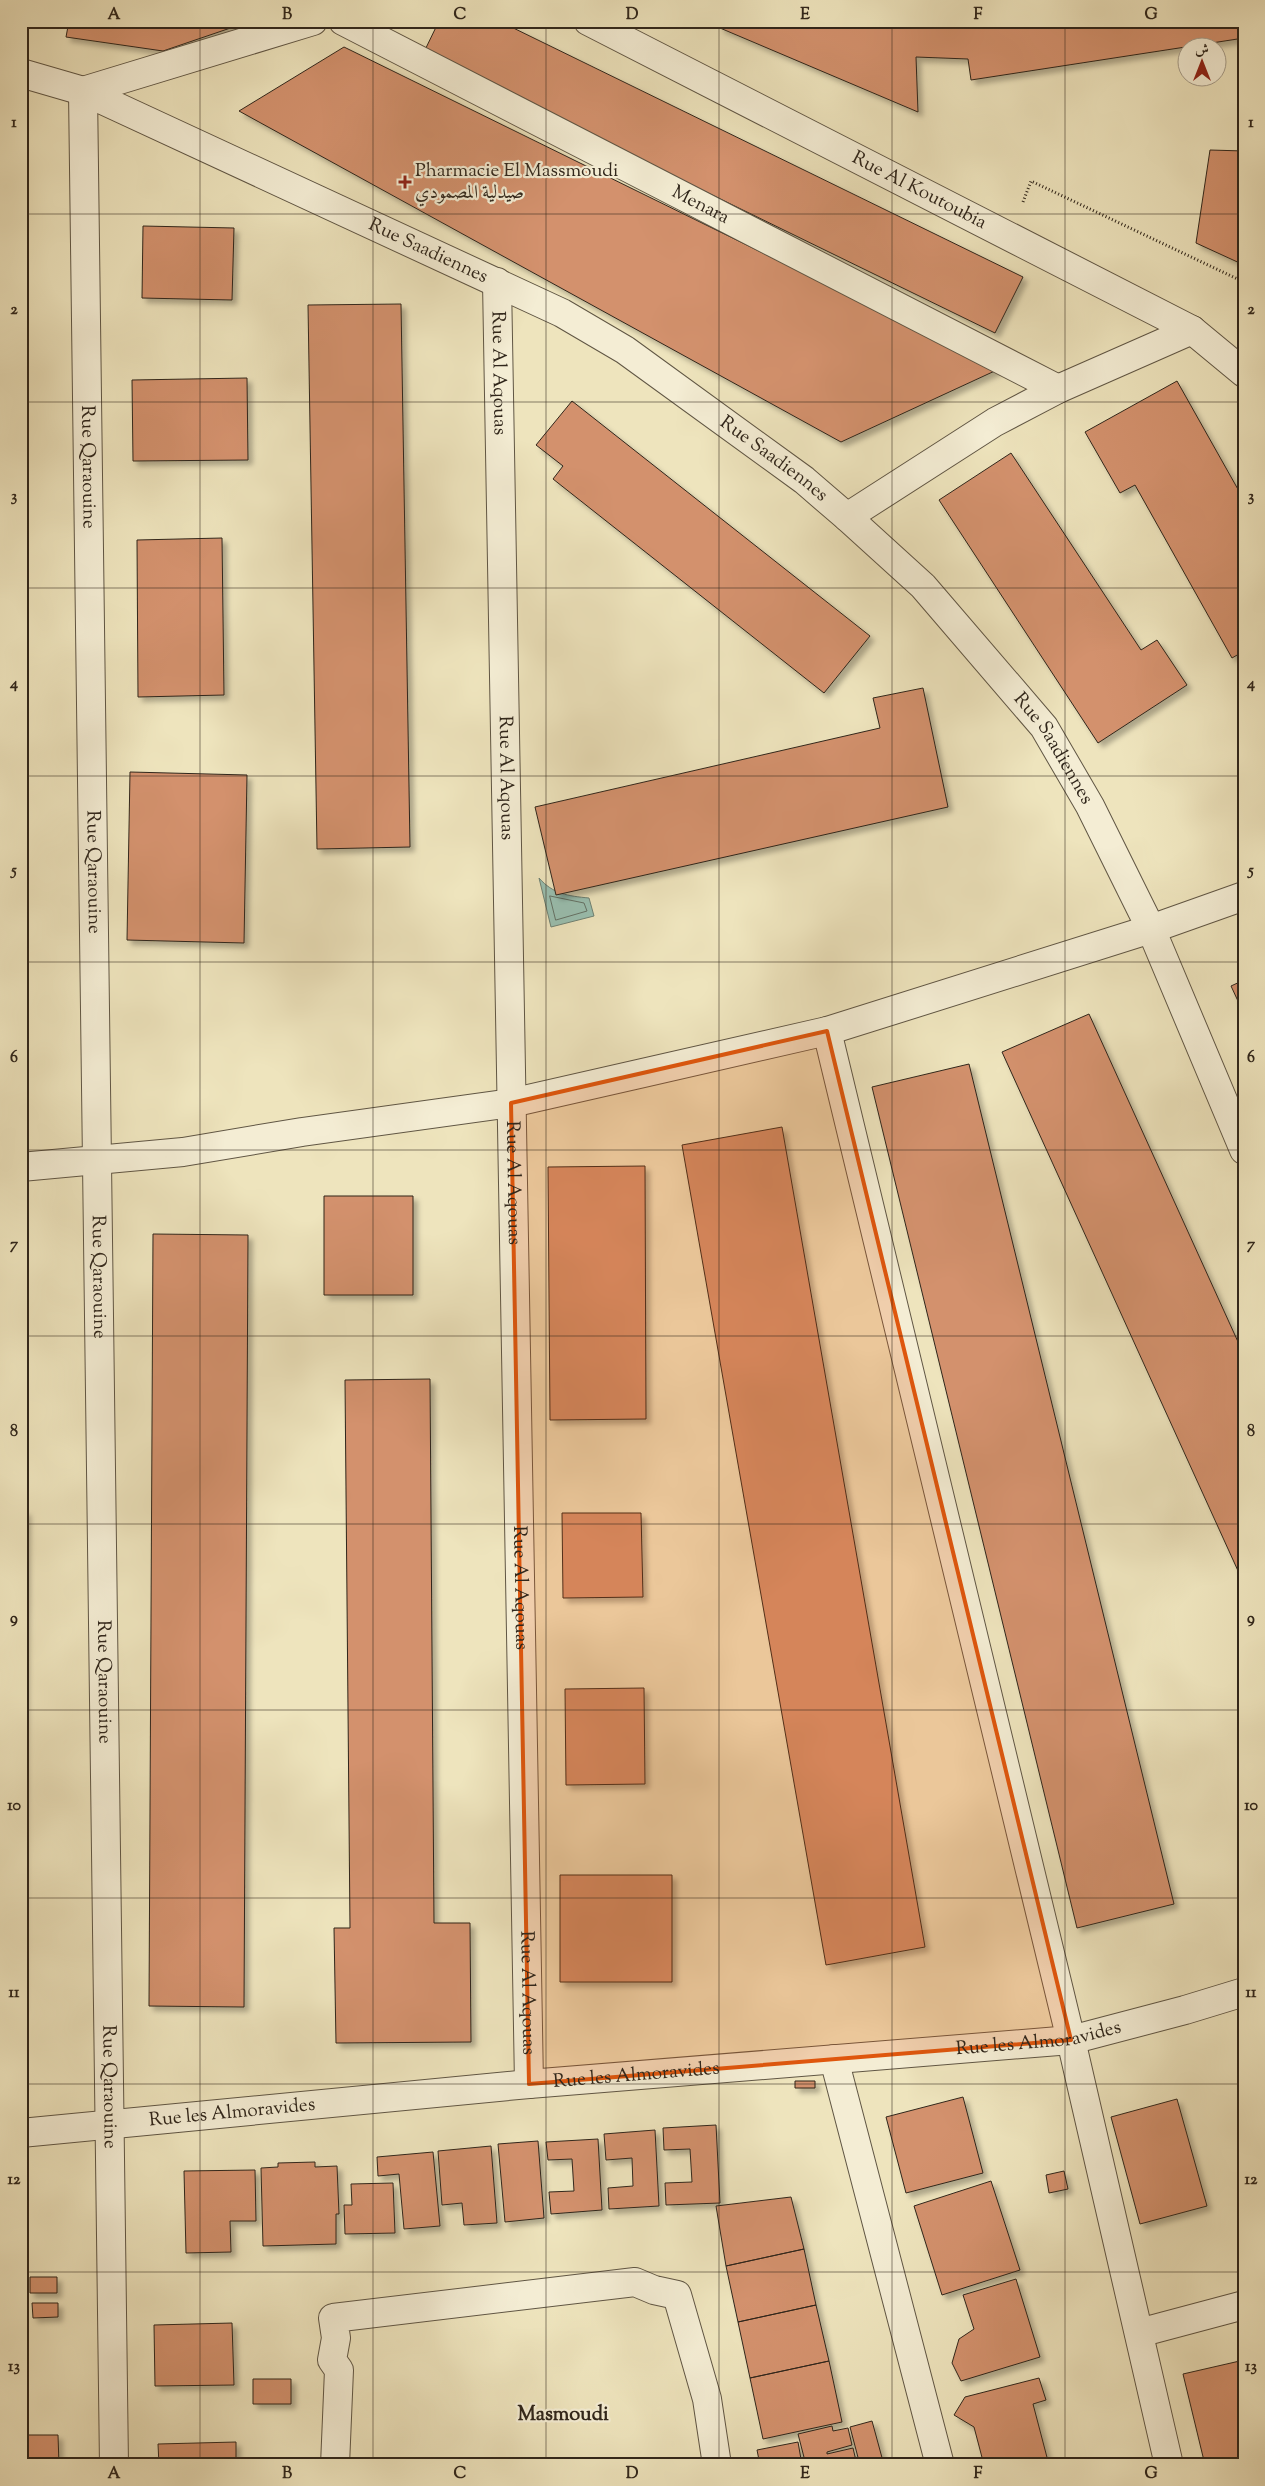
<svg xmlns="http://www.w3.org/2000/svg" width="1265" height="2486" font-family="'Sorts Mill Goudy',Amiri,serif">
  <defs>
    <filter id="shadow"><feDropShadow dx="4.5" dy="4.5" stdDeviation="2.5" flood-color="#0004"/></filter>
  </defs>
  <rect width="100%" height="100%" fill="#eee4bd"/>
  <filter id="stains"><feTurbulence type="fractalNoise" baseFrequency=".004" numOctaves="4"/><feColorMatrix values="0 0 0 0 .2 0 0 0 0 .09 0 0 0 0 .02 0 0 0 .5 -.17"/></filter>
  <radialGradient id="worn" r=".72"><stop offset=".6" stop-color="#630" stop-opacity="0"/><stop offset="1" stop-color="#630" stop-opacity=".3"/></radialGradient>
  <path fill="#99bfb0" stroke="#6f8274" d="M 539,878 C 553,894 568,896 589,898 L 594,916 L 551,927 Z"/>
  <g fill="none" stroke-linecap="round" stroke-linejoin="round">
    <path stroke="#647266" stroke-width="1" d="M 550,896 L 584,903 L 587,911 L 556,920 Z"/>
  </g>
  <path fill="#d3916d" stroke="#30261b" filter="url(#shadow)" d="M 69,21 L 251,21 L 163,51 L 66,37 Z
    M 439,21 L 499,21 L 1023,277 L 995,333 L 423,54 Z
    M 720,21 L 1244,21 L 1244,38 L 971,80 L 968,59 L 916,57 L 918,112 L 720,28 Z
    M 344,47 L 999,369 L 841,442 L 239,111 Z
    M 1210,150 L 1244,151 L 1244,265 L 1196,243 Z
    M 143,226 L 234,228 L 232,300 L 142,298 Z
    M 401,304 L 410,847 L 317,849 L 308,305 Z
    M 247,378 L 248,460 L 133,461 L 132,380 Z
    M 1177,381 L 1244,500 L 1244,651 L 1232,658 L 1135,485 L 1120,493 L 1085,432 Z
    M 572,401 L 870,636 L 824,693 L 553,479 L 563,466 L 536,445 Z
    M 1011,453 L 1141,650 L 1157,640 L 1187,685 L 1098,743 L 939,500 Z
    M 222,538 L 224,695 L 138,697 L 137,540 Z
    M 923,688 L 948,807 L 556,895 L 535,807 L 880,728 L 873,698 Z
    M 130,772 L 247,775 L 244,943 L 127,940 Z
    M 1244,980 L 1244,1014 L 1231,986 Z
    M 1089,1014 L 1244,1355 L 1244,1584 L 1002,1052 Z
    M 969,1064 L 1174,1904 L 1077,1928 L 872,1087 Z
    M 782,1127 L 925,1947 L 826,1965 L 682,1145 Z
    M 645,1166 L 646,1419 L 550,1420 L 548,1167 Z
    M 324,1196 L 413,1196 L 413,1295 L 324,1295 Z
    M 153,1234 L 248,1235 L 244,2007 L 149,2006 Z
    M 430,1379 L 434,1923 L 470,1923 L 471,2042 L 336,2043 L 334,1928 L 350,1928 L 345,1380 Z
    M 21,1511 L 26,1511 L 21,2007 Z
    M 562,1513 L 641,1513 L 643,1597 L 563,1598 Z
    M 644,1688 L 645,1784 L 566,1785 L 565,1689 Z
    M 560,1875 L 672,1875 L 672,1982 L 560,1982 Z
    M 795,2081 L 815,2081 L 815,2088 L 795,2088 Z
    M 963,2097 L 983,2173 L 906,2193 L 886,2117 Z
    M 1177,2099 L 1207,2206 L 1140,2224 L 1111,2117 Z
    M 716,2125 L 720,2203 L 666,2205 L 665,2183 L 692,2182 L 690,2149 L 664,2150 L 663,2128 Z
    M 655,2130 L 659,2206 L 609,2209 L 608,2188 L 633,2186 L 632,2158 L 606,2160 L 604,2134 Z
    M 598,2139 L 602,2210 L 551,2214 L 549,2192 L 574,2191 L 572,2159 L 548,2160 L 546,2142 Z
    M 538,2141 L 544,2218 L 505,2222 L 498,2144 Z
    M 491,2146 L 497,2223 L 464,2225 L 462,2203 L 442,2205 L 438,2151 Z
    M 433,2152 L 440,2226 L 404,2229 L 399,2174 L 378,2176 L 377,2157 Z
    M 315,2162 L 315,2167 L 337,2166 L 339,2214 L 336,2214 L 336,2244 L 263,2246 L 261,2168 L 278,2167 L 278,2163 Z
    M 255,2170 L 256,2221 L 230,2221 L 231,2252 L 186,2253 L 184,2171 Z
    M 1064,2171 L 1068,2189 L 1049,2193 L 1046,2175 Z
    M 991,2181 L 1020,2270 L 942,2295 L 914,2206 Z
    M 393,2183 L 395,2233 L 345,2234 L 344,2205 L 352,2205 L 351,2184 Z
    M 791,2197 L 804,2249 L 726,2266 L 716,2206 Z
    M 804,2249 L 816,2305 L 738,2322 L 726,2266 Z
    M 30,2277 L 57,2277 L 57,2293 L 30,2293 Z
    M 1016,2279 L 1040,2357 L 961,2381 L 952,2363 L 959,2339 L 974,2329 L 963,2295 Z
    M 32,2303 L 58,2303 L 58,2317 L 33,2318 Z
    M 816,2305 L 829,2361 L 750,2378 L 738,2322 Z
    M 232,2323 L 234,2385 L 155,2386 L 154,2325 Z
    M 1244,2360 L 1244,2465 L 1205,2465 L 1183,2374 Z
    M 829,2361 L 842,2422 L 763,2439 L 750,2378 Z
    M 1039,2378 L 1046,2400 L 1033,2404 L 1049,2465 L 984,2465 L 974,2427 L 954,2415 L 965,2397 Z
    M 253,2379 L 291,2379 L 291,2404 L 253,2404 Z
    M 872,2421 L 884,2465 L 860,2465 L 850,2427 Z
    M 832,2426 L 833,2431 L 848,2428 L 852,2445 L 827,2452 L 827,2454 L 853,2448 L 857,2465 L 806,2465 L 798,2434 Z
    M 21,2435 L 58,2435 L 59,2465 L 21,2465 Z
    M 236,2442 L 236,2465 L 159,2465 L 158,2444 Z
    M 798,2442 L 802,2465 L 760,2465 L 757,2450 Z"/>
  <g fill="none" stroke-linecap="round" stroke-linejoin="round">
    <defs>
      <g id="minor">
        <path id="s1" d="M 343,21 L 1058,389"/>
        <path id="s2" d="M 588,21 L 1192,330 L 1244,373"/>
        <path id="s3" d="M 21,73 L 83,91 L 562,313 L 625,350 L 804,480 L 847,517 L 923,586 L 1044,727 L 1090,806 L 1151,929 L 1244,1150"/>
        <path id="s4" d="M 83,91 L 114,2465"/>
        <path d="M 83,91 L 313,21"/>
        <path id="s5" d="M 497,282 L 529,2084"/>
        <path d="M 847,517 L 995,422 L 1058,389 L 1192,330"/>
        <path d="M 827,1031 L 1071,2040 L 1169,2465"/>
        <path d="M 21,1167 L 183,1152 L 302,1132 L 511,1103 L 643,1073 L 827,1031 L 1151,929 L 1244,896"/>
        <path d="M 834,2059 L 940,2465"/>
        <path id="s6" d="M 21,2133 L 529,2084 L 1071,2040 L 1185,2010 L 1244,1992"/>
        <path d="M 1139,2333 L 1244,2305"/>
        <path d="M 335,2465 L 339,2370 L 332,2360 L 336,2338 L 333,2318 L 635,2282 L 654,2290 L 677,2295 L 707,2399 L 717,2465"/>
      </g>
    </defs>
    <use href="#minor" stroke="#605644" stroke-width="30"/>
    <path stroke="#30261b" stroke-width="3" stroke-dasharray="1 2.5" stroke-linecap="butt" d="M 1023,202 L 1031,181 L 1244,282"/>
    <use href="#minor" stroke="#f4edd4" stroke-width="28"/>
  </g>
  <path fill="#df560d" fill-opacity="0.2" stroke="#df560d" stroke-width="4" stroke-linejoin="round" d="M 827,1031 L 1071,2040 L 529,2084 L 511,1103 Z"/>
  <path fill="none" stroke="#30261b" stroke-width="1" stroke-opacity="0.55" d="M 200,21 L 200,2465M 373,21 L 373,2465M 546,21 L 546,2465M 719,21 L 719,2465M 892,21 L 892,2465M 1065,21 L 1065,2465M 21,214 L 1244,214M 21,402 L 1244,402M 21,588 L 1244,588M 21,776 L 1244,776M 21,962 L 1244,962M 21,1150 L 1244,1150M 21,1336 L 1244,1336M 21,1524 L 1244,1524M 21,1710 L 1244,1710M 21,1898 L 1244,1898M 21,2084 L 1244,2084M 21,2272 L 1244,2272"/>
  <path fill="#8f2418" stroke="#f4edd4" stroke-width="2" d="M402.5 174.5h5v5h5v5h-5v5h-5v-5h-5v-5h5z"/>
  <g text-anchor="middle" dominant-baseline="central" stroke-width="4.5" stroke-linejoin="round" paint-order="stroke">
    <g font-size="19" fill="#30261b" stroke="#f4edd4" text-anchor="start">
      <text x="415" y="171">Pharmacie El Massmoudi<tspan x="415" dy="22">صيدلية المصمودي</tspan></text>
    </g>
    <g font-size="19" fill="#30261b" stroke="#f4edd4">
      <text stroke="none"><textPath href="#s2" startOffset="372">Rue Al Koutoubia</textPath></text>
      <text stroke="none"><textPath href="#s1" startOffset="402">Menara</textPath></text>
      <text stroke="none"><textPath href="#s3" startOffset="445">Rue Saadiennes</textPath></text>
      <text stroke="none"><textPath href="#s5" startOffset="91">Rue Al Aqouas</textPath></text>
      <text stroke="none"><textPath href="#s3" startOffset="850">Rue Saadiennes</textPath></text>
      <text stroke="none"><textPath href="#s4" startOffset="376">Rue Qaraouine</textPath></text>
      <text stroke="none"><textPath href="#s3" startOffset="1255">Rue Saadiennes</textPath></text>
      <text stroke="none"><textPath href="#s5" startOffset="496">Rue Al Aqouas</textPath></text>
      <text stroke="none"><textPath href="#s4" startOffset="781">Rue Qaraouine</textPath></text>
      <text stroke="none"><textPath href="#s5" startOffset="901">Rue Al Aqouas</textPath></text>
      <text stroke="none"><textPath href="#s4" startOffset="1186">Rue Qaraouine</textPath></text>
      <text stroke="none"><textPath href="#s5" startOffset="1306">Rue Al Aqouas</textPath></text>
      <text stroke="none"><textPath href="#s4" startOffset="1591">Rue Qaraouine</textPath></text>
      <text stroke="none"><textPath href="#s5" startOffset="1711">Rue Al Aqouas</textPath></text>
      <text stroke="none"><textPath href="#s6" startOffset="1022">Rue les Almoravides</textPath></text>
      <text stroke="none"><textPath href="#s6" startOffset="618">Rue les Almoravides</textPath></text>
      <text stroke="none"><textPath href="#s4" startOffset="1996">Rue Qaraouine</textPath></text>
      <text stroke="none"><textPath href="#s6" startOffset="212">Rue les Almoravides</textPath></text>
    </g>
    <g font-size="20" font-weight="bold" fill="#30261b" stroke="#f4edd4">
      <text x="563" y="2415">Masmoudi</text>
    </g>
  </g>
  <rect width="1265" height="2486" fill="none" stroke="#eee4bd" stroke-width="55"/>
  <g transform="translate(1202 62)"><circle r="24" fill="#f4edd4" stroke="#a69d8a"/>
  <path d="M0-4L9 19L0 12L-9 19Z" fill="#8f2418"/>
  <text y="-8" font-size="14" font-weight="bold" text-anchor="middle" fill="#30261b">ش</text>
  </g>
  <rect x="28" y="28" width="1210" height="2430" fill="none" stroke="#30261b" stroke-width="2"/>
  <g font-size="16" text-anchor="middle" font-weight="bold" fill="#30261b">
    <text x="114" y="19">A</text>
    <text x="287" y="19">B</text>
    <text x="460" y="19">C</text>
    <text x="632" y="19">D</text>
    <text x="805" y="19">E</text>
    <text x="978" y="19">F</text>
    <text x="1151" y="19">G</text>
    <text x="14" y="127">1</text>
    <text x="1251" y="127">1</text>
    <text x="14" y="314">2</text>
    <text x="1251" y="314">2</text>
    <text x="14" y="501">3</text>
    <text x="1251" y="501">3</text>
    <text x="14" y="688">4</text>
    <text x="1251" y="688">4</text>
    <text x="14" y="875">5</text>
    <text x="1251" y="875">5</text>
    <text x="14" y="1062">6</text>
    <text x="1251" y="1062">6</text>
    <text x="14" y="1249">7</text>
    <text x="1251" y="1249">7</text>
    <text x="14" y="1436">8</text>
    <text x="1251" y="1436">8</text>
    <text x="14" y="1623">9</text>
    <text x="1251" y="1623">9</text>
    <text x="14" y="1810">10</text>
    <text x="1251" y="1810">10</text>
    <text x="14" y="1997">11</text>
    <text x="1251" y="1997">11</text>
    <text x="14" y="2184">12</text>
    <text x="1251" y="2184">12</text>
    <text x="14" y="2371">13</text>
    <text x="1251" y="2371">13</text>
    <text x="114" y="2478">A</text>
    <text x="287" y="2478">B</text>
    <text x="460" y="2478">C</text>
    <text x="632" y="2478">D</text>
    <text x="805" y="2478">E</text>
    <text x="978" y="2478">F</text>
    <text x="1151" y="2478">G</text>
  </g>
  <rect width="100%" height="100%" filter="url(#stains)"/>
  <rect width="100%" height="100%" fill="url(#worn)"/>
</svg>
